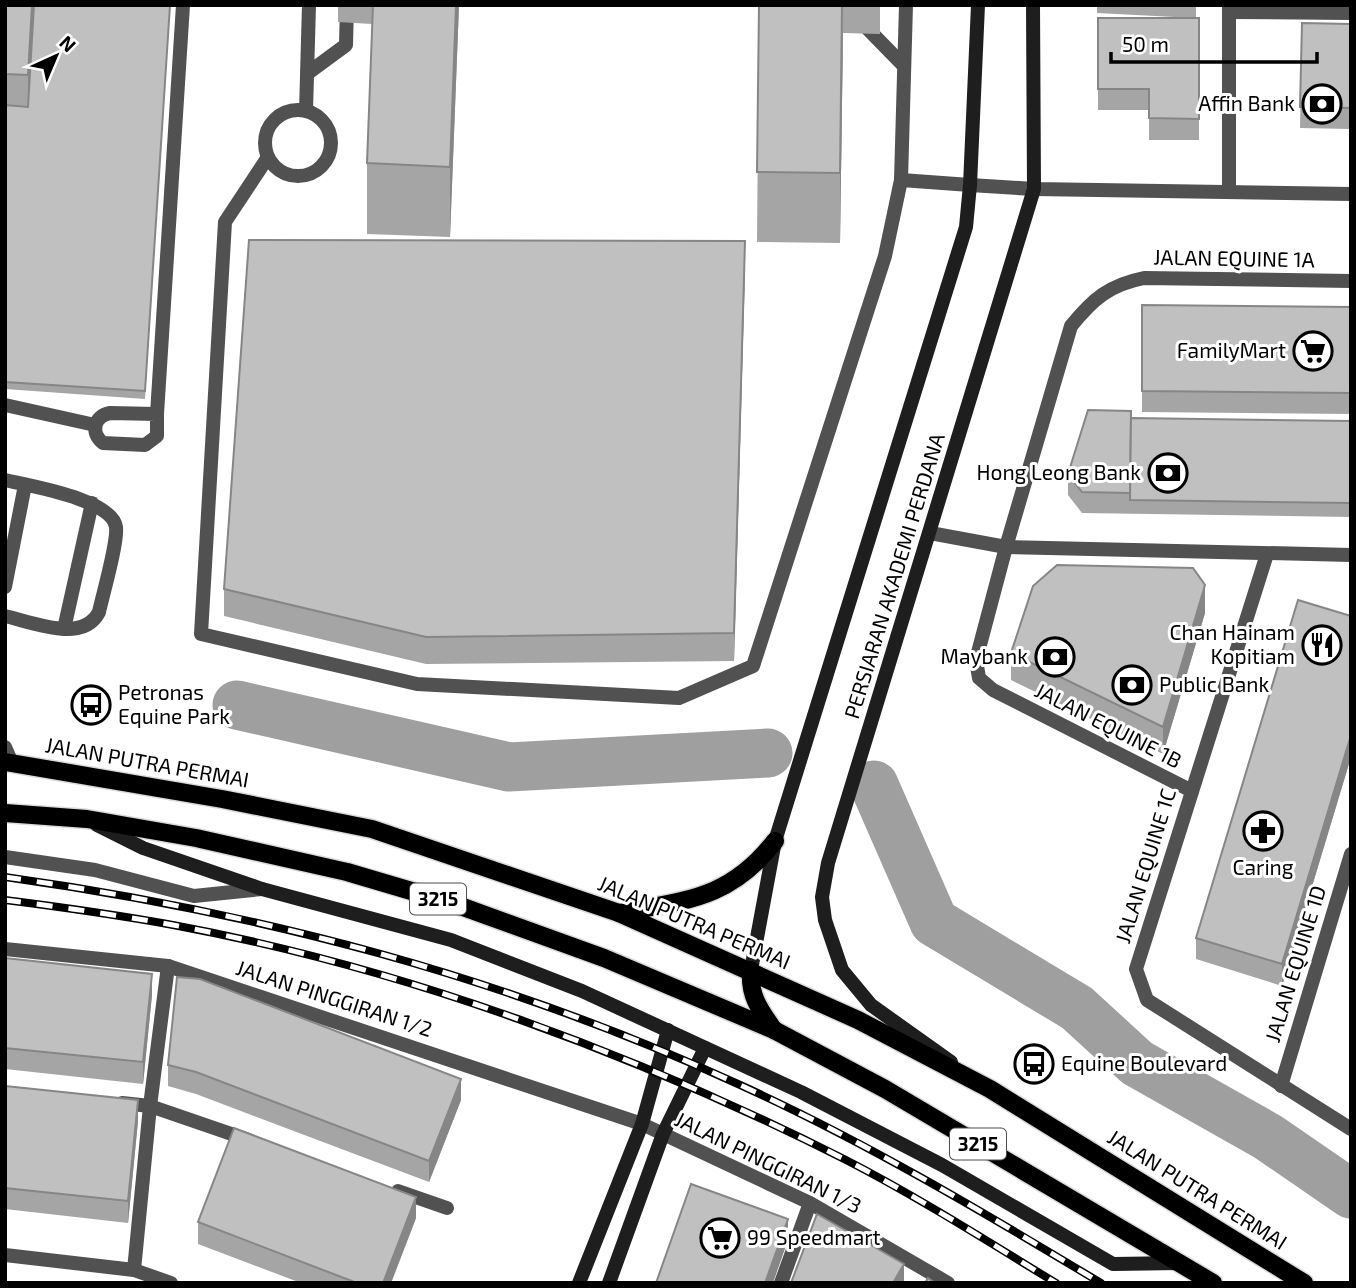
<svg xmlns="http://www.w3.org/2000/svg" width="1356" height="1288" font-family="'Exo 2',sans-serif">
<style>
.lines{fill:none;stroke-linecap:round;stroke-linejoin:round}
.river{stroke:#9f9f9f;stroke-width:49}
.primary-casing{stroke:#dbdbdb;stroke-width:21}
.lane{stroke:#515151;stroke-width:14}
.street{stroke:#515151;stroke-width:14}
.secondary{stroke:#1e1e1e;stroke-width:14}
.primary{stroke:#000;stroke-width:18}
.rail-casing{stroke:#000;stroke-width:8}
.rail{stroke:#fff;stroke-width:5;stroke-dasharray:16;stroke-linecap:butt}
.wall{fill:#a5a5a5}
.shaded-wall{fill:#868686}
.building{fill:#c0c0c0;stroke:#868686;stroke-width:2}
.labels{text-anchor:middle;stroke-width:6;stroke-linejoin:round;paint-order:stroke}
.shield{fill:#fff;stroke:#4c4c4c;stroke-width:2}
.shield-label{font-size:19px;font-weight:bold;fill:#000}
.poi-label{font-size:21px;fill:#000;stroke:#fff;text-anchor:end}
.street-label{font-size:21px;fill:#000;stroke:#fff}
</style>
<rect width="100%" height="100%" fill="#fff"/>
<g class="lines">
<g class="river">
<path d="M237,705L509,767L768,753"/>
<path d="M874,785L934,922L1077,1008L1137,1063L1268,1137L1351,1194"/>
</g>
<g class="primary-casing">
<g id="primary">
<path d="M5,762L222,799L372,829L619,913L858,1020L990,1089L1304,1283"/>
<path d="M5,813L87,819L196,838L347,872L452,903L604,958L774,1030L885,1089L1213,1283"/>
<path d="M619,913C687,900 730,899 775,841"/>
<path d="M751,970C749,996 760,1010 774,1030"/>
</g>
</g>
<g class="lane">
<path d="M865,5V26L904,66"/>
<path d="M308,73L346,45L347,5"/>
<circle cx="298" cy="143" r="33"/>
<path d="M306,111L309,5"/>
<path d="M268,157L225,222L201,634L417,684L679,698L753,666L885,256L901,180L970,185"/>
<path d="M901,180L906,5"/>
<path d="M1229,192V12"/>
<path d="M5,405L95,425"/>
<path d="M110,413L157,414V436L145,445L103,443C90,433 94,416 110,413Z"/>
<path d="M157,414L183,5"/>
<path d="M5,480C29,486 112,499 116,527C118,542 103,594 99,612C83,644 32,622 5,616"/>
<path d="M5,587L25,485"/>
<path d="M64,629L92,503"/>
<path d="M5,747L12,763"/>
<path d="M5,857L95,870L194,896L262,889"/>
<path d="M122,1103L150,1106L249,1140"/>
<path d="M398,1191L447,1208"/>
<path d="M134,1270L150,1106L168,966"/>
<path d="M781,1283L810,1203"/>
</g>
<g class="street">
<path d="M1229,5V12L1351,13"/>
<path d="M970,185L1034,189L1351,194"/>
<path d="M930,533L1006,547L1351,555"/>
<path d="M1267,554L1136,969L1147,1000L1351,1129"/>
<path d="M1192,791L993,690L979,678L976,660L1006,547L1071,326C1093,299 1109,285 1144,278L1351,281"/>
<path d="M5,949L168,966L642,1124L810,1203L948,1283"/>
<path d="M1281,1086L1351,854"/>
<path d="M5,1255L134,1270L171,1283"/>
</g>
<g class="secondary">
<path d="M97,825L143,848L262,889L451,940L582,991L801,1092L942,1165L1113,1264L1180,1263"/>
<path d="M751,970L775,841L966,227L970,185L978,5"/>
<path d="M951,1062L871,1005L842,970L825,920L822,897L828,863L1034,189L1033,5"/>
<path d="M579,1283L642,1124L668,1030"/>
<path d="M609,1283L663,1134L705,1048"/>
</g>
<use href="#primary" class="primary"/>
<g class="rail-casing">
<g id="rail">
<path d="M5,877C262,913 502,976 738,1084C864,1141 983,1212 1101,1283"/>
<path d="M5,900C61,907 118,915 173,925C405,968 636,1054 846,1160C918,1197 987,1241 1056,1283"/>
</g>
</g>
<use href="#rail" class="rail"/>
</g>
<g class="wall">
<path d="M5,5H170L145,399L5,389Z"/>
<path d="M338,5H459L450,237L367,234V163L372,24L338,22Z"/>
<path d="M759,5H880V34L843,33L840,243L757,242Z"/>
<path d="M1097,5H1196V18H1199V140H1149V110H1098V18H1194L1097,13Z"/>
<path d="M1302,23L1351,24V129L1300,128Z"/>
<path d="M745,269L734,661L426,664L224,616V589Z"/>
<path d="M1142,305L1351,307V414L1142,412Z"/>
<path d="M1131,418L1351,421V517L1082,513L1068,495V474Z"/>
<path d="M1205,613L1163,754L1011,680V653Z"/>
<path d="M1351,616V757L1282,986L1196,959V938Z"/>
<path d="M5,958L152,995L143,1084L5,1069Z"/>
<path d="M1351,1011V1047H1349V1019Z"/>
<path d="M168,1065L461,1100L429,1182L196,1094L168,1086Z"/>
<path d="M5,1086L138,1121L128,1223L5,1209Z"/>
<path d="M416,1218L391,1283H301L198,1244V1222Z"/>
</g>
<g class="shaded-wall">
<path d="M32,5H35L28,114V75Z"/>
<path d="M456,5H459L450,237V167Z"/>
<path d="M843,5V33L840,243V173Z"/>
<path d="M745,241V269L734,661V633Z"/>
<path d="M1205,585V613L1163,754V727Z"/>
<path d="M1351,735V757L1282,986V964Z"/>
<path d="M152,974V995L143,1084V1062Z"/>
<path d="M461,1079V1100L429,1182V1161Z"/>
<path d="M138,1100V1121L128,1223V1201Z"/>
<path d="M416,1197V1218L391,1283H383Z"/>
<path d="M788,1219V1240L773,1283H765Z"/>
<path d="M904,1264V1283H893Z"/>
</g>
<g class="building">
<path d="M5,5H32L28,75L5,74Z"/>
<path d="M34,5H170L145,391L5,382V105L28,107Z"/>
<path d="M373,5H456L450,167L367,163Z"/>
<path d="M759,5H842L840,173L757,172Z"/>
<path d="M1098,18H1199V119L1149,118V89H1098Z"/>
<path d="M1302,23L1351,24V108L1300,107Z"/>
<path d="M249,240L745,241L734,633L426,637L224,589Z"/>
<path d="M1142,305L1351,307V393L1142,391Z"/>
<path d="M1088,410L1131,411L1130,493L1082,492L1068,474Z"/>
<path d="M1131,418L1351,421V503L1130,500Z"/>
<path d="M1057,565L1193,568L1205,585L1163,727L1011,653L1033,586Z"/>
<path d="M1298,600L1351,616V735L1282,964L1196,938Z"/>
<path d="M5,958L152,974L143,1062L5,1048Z"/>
<path d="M177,977L200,979L461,1079L429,1161L196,1072L168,1065Z"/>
<path d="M5,1086L138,1100L128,1201L5,1188Z"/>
<path d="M234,1128L416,1197L383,1283H357L198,1222Z"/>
<path d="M691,1184L788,1219L765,1283H656Z"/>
<path d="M817,1214L904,1264L893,1283H791Z"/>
<path d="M928,1278L935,1283H925Z"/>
</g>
<defs>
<g id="bank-ring" transform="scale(2.0125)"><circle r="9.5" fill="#fff" stroke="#000" stroke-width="1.5"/><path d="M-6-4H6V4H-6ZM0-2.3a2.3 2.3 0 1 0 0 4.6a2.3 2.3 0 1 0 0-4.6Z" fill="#000"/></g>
<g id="supermarket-ring" transform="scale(2.0125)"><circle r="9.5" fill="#fff" stroke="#000" stroke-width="1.5"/><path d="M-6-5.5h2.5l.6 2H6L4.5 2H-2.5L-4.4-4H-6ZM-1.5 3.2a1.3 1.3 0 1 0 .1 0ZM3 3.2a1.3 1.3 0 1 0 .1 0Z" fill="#000"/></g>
<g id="restaurant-ring" transform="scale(2.0125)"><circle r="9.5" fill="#fff" stroke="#000" stroke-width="1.5"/><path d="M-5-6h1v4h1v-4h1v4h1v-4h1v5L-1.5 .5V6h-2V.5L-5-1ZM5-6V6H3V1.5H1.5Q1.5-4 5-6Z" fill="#000"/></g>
<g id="bus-ring" transform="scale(2.0125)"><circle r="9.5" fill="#fff" stroke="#000" stroke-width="1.5"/><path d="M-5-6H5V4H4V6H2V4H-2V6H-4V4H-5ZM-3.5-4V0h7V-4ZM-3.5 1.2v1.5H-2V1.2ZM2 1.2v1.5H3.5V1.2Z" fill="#000"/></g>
<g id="pharmacy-ring" transform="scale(2.0125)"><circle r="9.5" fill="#fff" stroke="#000" stroke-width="1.5"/><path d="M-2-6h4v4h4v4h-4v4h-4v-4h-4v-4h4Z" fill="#000"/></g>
</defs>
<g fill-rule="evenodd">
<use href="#bank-ring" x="1322" y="104"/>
<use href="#supermarket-ring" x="1313" y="351"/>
<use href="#bank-ring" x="1168" y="473"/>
<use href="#restaurant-ring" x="1322" y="645"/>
<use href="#bank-ring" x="1055" y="657"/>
<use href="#bank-ring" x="1132" y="685"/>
<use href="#bus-ring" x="91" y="705"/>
<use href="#pharmacy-ring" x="1263" y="831"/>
<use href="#bus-ring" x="1034" y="1064"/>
<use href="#supermarket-ring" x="720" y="1238"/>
</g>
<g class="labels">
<g class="shield">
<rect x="410" y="883.5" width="56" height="31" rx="5"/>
<rect x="950" y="1128.5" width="56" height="31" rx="5"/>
</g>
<g class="shield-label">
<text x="438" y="906">3215</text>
<text x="978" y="1151">3215</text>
</g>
<g class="poi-label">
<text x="1295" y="111">Affin Bank</text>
<text x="1286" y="358">FamilyMart</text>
<text x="1141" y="480">Hong Leong Bank</text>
<text x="1295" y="640">Chan Hainam<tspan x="1295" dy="24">Kopitiam</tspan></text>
<text x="1028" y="664">Maybank</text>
<text x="1159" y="692" text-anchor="start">Public Bank</text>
<text x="118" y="700" text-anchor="start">Petronas<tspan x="118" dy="24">Equine Park</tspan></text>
<text x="1263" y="875" text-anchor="middle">Caring</text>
<text x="1061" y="1071" text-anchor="start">Equine Boulevard</text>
<text x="747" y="1245" text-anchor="start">99 Speedmart</text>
</g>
<g class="street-label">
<text transform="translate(1234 259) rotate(1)" y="7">JALAN EQUINE 1A</text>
<text transform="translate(895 576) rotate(-73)" y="7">PERSIARAN AKADEMI PERDANA</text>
<text transform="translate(1108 726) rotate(27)" y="7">JALAN EQUINE 1B</text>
<text transform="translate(147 763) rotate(10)" y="7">JALAN PUTRA PERMAI</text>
<text transform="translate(1146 866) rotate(-73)" y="7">JALAN EQUINE 1C</text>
<text transform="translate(694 923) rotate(23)" y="7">JALAN PUTRA PERMAI</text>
<text transform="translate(1296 964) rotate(-73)" y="7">JALAN EQUINE 1D</text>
<text transform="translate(334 999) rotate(18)" y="7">JALAN PINGGIRAN 1/2</text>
<text transform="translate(768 1163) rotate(26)" y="7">JALAN PINGGIRAN 1/3</text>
<text transform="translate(1197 1190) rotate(32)" y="7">JALAN PUTRA PERMAI</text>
</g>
</g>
<rect width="1356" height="1288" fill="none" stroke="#000000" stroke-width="14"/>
<g transform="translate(56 56) rotate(44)" stroke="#ffffff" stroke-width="5" paint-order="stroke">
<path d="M0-5L12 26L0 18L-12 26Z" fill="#000000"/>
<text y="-10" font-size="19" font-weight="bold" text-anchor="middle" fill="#000000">N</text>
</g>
<path d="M1111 52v10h206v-10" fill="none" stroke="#000000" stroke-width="3.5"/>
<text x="1122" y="52" font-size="21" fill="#000000" stroke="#ffffff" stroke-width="5" paint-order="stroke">50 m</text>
</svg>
